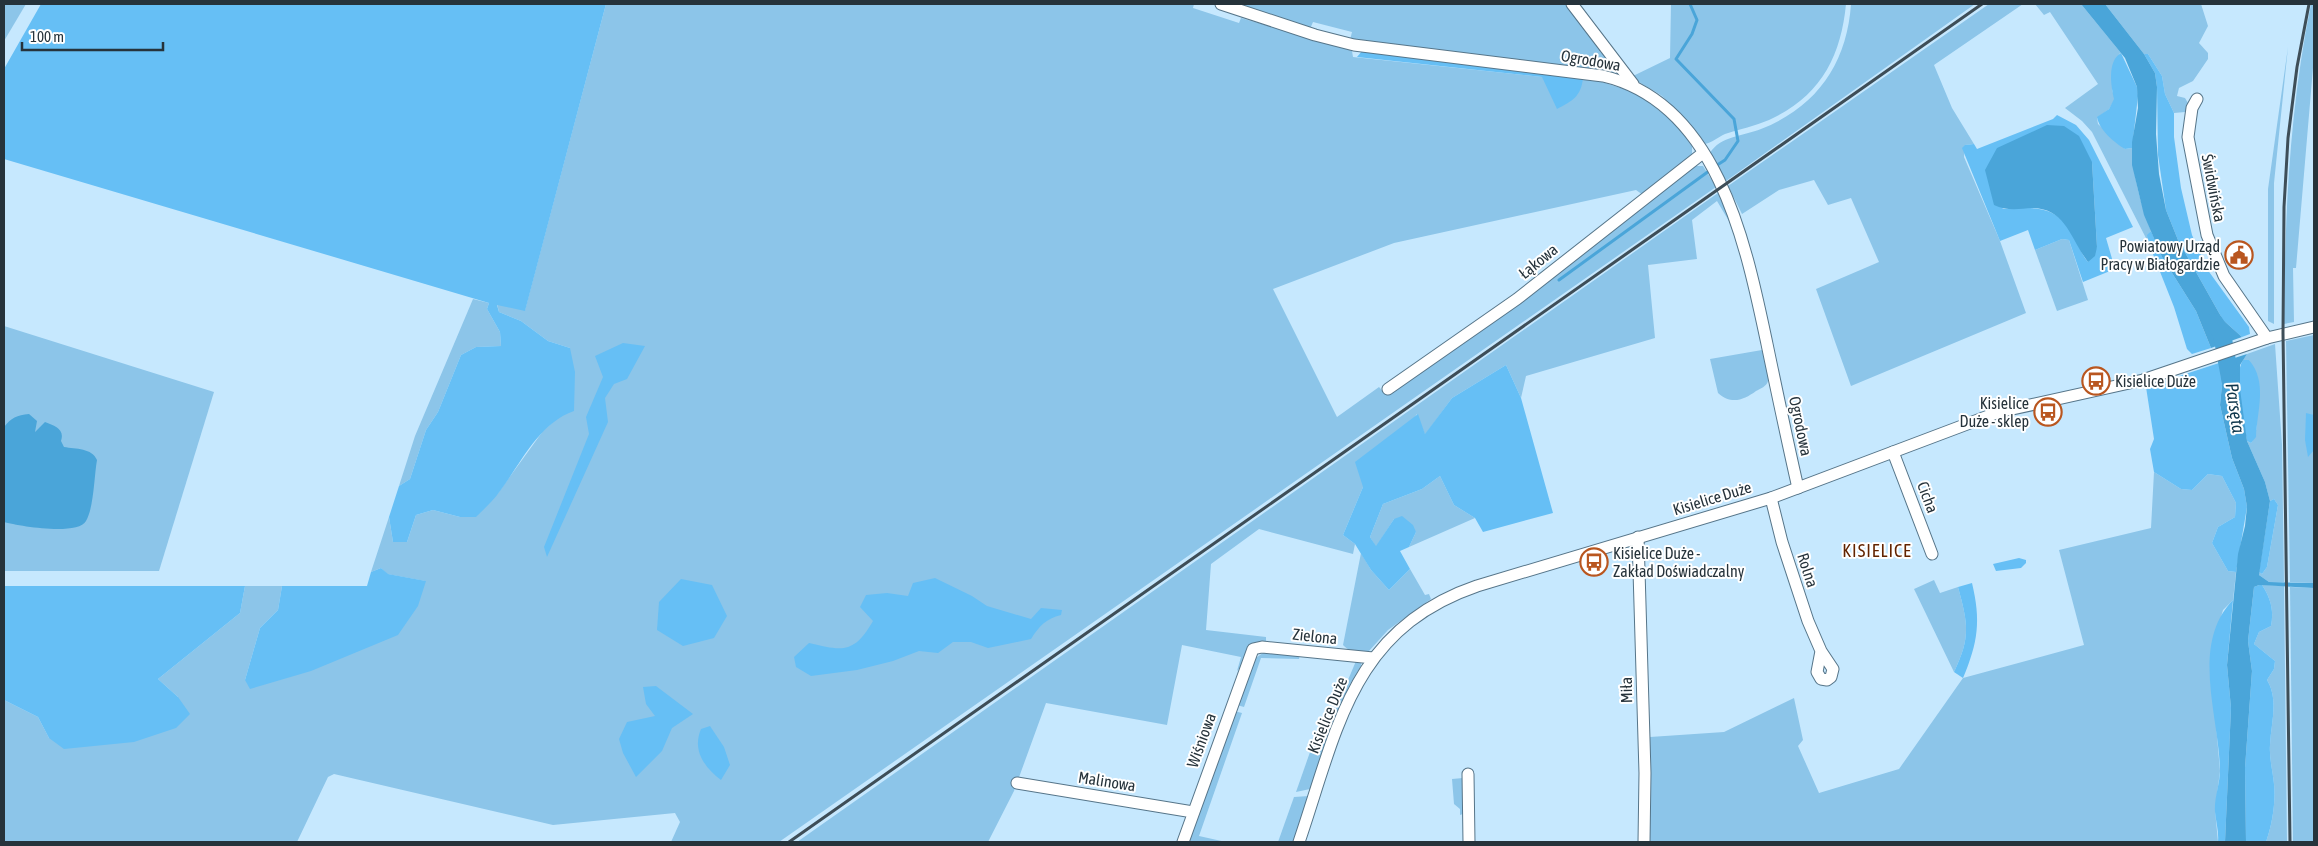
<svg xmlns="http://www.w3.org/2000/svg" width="2318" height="846" font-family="'Asap Condensed',sans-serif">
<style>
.green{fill:#8cc5e9}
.forest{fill:#66bff5;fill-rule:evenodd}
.water{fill:#4aa5d9}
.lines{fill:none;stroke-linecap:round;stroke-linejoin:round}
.stream{stroke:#4aa5d9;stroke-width:3}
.river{stroke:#4aa5d9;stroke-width:18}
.minor-casing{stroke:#567589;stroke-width:13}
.minor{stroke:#fff;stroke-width:11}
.rail{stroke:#3e4e58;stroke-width:3}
.labels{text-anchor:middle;stroke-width:4;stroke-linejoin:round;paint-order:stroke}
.street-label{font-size:16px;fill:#26333b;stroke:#fff}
.poi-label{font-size:16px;fill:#26333b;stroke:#fff;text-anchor:end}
.water-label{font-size:18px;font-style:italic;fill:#0e364b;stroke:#fff}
.neighbourhood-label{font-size:18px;letter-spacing:1px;fill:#622400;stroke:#fff}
</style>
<rect width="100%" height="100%" fill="#c6e8fe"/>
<g class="green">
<path d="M4,4H26L4,41Z"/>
<path d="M606,4H1194L1193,8L1239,23L1241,18L1350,50L1352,51L1353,57L1542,77L1596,80L1636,93L1677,124L1692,146V157L1643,195L1636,190L1394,243L1273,289L1337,417L1379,387L1386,395L1522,301L1692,166H1703L1716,187L779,842H671L680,822L675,813L553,825L334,774L328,777L297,842H4V700L38,717L49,738L178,697L158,679L240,613L245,586H282L278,610L260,628L245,680L425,581L387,574L381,568L371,572L389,517L393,542H407L416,515L433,510L460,517L498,493L543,431L561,415L570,348L548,341L521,321L499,312L497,304L525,310Z"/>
<path d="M1236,4H1566L1608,61L1610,68L1603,71L1350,40L1352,32L1313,22L1310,29Z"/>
<path d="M1671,4H1846C1841,57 1820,97 1769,120C1755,126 1740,129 1725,134C1718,137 1712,143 1704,144C1691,127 1678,111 1662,96C1653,89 1640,85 1633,76L1670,58Z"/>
<path d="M1851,4H1975L1726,181L1710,153C1720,136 1744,136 1761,129C1817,107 1847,63 1851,4Z"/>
<path d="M1989,4H2023L1934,65L1952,108L1974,144L1965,145L1964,157L2000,241L2026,313L1851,386L1816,289L1879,262L1851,198L1828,205L1814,180L1779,190L1742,214L1728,186Z"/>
<path d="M2035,4H2081L2121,53L2119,54L2112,90L2115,99L2109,109L2097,118L2098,124L2125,149L2132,148C2133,176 2141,205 2151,231L2148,235L2149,244L2092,132L2082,121L2065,108L2098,84L2050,12L2044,15Z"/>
<path d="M2105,4H2201L2208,26L2199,43L2208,53V59L2193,81L2179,88L2177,96L2185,98L2188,103V109L2185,112L2174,113L2165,94L2162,76L2148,54H2144Z"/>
<path d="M2311,4H2314V56L2296,268H2293L2294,322L2284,324C2285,214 2289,113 2311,4Z"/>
<path d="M2288,47L2274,183V324L2268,321V189Z"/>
<path d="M1718,193L1733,228L1717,201L1692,220L1697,259L1648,265L1655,338L1526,376L1521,398L1506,365L1452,398L1425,435L1417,414L1363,487L1343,535L1355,544L1353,554L1259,529L1211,564L1206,630L1266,637V643C1236,646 1253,656 1237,671L1241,657L1182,645L1167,725L1046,703L1014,791L988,842H797Z"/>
<path d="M2062,239L2069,240L2088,300L2057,311L2035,250Z"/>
<path d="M473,299L489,303L487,309L500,332L501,346L476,347L461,355L438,412L426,430L410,479L399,486L415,436Z"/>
<path d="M4,326L214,392L159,571H4Z"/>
<path d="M2314,335V583L2290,582L2286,341Z"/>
<path d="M2275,344L2282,445L2284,582H2269L2259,575V572L2262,574L2267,567L2278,505L2274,499L2270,501L2265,482L2247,441L2251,443C2264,428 2252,379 2249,360H2243L2247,354Z"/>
<path d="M1762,350C1764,358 1771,373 1768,381C1767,386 1760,389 1756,391C1744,400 1731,405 1718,393L1710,359Z"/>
<path d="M2154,472L2181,489L2192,490L2208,474L2222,476L2236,503L2235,517L2218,527L2212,543L2228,571L2236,572L2233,600L2223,610L2210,656L2220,771L2215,810L2218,842H1648L1650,737L1724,732L1794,698L1803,740L1798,746L1819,793L1899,769L1963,678L2084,645L2059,550L2151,528Z"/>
<path d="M1440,476L1454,505L1475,518L1409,547L1416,532L1394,519L1376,547L1370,537L1383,504L1422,489Z"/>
<path d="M1361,553L1371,570L1389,590L1410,569L1425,595L1429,594L1431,599L1388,630L1369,651C1360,653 1350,653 1343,645Z"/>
<path d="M1934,580L1940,593L1958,587C1968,624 1971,637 1954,672L1914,589Z"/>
<path d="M2262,585L2284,586L2287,842H2266C2272,825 2276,802 2274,784C2273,772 2269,758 2270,745C2271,723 2279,700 2267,680L2274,669L2275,661L2254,644L2259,632L2271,626C2274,610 2271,599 2262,585Z"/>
<path d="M2290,587L2314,588V842H2293Z"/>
<path d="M1267,652L1300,654L1299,659L1261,658L1244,707L1237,705C1243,688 1247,656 1267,652Z"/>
<path d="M1356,661L1361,663V666L1350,684L1335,719L1332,718Z"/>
<path d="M1234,711L1242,713L1199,836L1226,842H1186Z"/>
<path d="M1316,735L1328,741L1310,789L1296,792Z"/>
<path d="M1463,778L1466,813L1460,815V809L1454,804L1452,779Z"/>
<path d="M1309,796L1295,842H1278L1294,797Z"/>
</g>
<g class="forest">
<path d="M41,4H606L525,311L497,305L499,312L521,321L548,341L570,348L575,372L574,411C539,423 521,463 500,491C493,501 484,509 476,517H460L433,510L416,515L407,542H393L389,517L399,486L410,479L426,430L438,412L461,355L476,347L501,346L500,332L487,309L489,303L4,159V69Z"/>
<path d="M1362,51L1583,78C1581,97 1572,101 1557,109L1542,77L1357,57Z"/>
<path d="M2121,53L2137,87L2138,96L2132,148L2125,149C2115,143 2099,130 2097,117L2109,109L2114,99C2111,86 2107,61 2121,53Z"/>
<path d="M2144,54H2148L2162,76L2165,94L2174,113V137L2181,188L2192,235L2207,269L2249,327L2250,334L2242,337L2223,320L2178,240L2166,210L2158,155L2157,87L2155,73Z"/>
<path d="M2057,115L2076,125L2089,140L2133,227L2106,238L2115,269L2083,282L2069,240L2062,239L2035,250L2028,230L2000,241L1962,148L1965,145L1974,144L1977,149L2053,119ZM2092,162L2097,247L2088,262C2080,253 2078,241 2071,231C2053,203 2031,208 2002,209Z"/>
<path d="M2151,231L2162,257L2196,311L2211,348L2192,354L2187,349L2174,307L2149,244L2147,235Z"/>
<path d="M623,343L645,346L627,379L614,384L605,398L608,422L547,557L544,547L589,434L586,417L603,377L595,356Z"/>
<path d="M2243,360H2249C2268,382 2257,411 2256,437L2251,443L2247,441C2244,422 2233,375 2243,360Z"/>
<path d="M2219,363L2222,385L2220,405L2232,458L2244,489L2247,507L2236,572L2228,571L2212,543L2218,527L2235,517L2236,503L2222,476L2208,474L2192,490L2181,489L2154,472L2150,449L2154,439L2146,387Z"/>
<path d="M1506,365L1521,398L1553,513L1483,532L1475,518L1454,505L1440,476L1422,489L1383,504L1370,537L1376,546L1394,519L1402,516L1413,525L1416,532L1409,547L1400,551L1410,569L1389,590L1371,570L1355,544L1343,535L1363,487L1355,462L1418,414L1425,434L1452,398Z"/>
<path d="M2306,413L2314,415V450L2308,457L2305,440Z"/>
<path d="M2274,499L2278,505L2267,567L2262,574L2259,572L2270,501Z"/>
<path d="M2019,558L2026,560V563L2021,568L1996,571L1993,564Z"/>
<path d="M381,568L388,574L426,581L418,606L398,635L311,671L250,689L245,680L260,628L278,610L282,586H367L371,572Z"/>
<path d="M935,578L972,596L987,606L1031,619L1041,608L1062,610L1061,615C1046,619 1040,625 1031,639L988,648L971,642H953L938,653L919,651L893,661L857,670L811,676L796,667L794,657L809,643C843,651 854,654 873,621L860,607L866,595L887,593L908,596L913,583Z"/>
<path d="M681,579L712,585L727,616L714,638L683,646L657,630L659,602Z"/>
<path d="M1972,583C1981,621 1978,642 1963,678L1954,672C1971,637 1968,624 1958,587Z"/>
<path d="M2259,585H2262C2271,599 2274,610 2271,626L2259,632L2254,644L2275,661L2274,669L2267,680C2279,700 2271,723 2270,745C2269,758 2273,772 2274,784C2276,802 2272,825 2266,842H2246L2245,768L2252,671L2248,641L2254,587Z"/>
<path d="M4,586H245L240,613L158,679L178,697L190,714L176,728L134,742L64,749L49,738L38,717L4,700Z"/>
<path d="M2233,600L2227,665L2231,708L2225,842H2218C2219,832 2216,822 2215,812C2214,798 2220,784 2220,770C2219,716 2190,644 2233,600Z"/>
<path d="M656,686L693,714L672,728L662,751L636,777L623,753L619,739L627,722L655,716L646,704L643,687Z"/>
<path d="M710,726L724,747L730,765L721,780C704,767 692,750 701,729Z"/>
</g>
<g class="water">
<path d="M2081,4H2105L2144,54L2155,73L2157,87L2156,134L2159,174L2166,210L2178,240L2223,320L2242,337L2211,348L2196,311L2162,257L2144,215L2132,165V142L2138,108L2137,87L2125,58Z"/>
<path d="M2047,125L2064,126L2079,136L2092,162L2097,247L2095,256L2088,262C2071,240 2066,208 2032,208C2019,209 2006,211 1994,205L1985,170L1997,148Z"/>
<path d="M2247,354L2240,365V389L2247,441L2265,482L2270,501L2259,575L2269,582L2314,583V588L2259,585L2254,587L2248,641L2252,671L2245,768L2246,842H2225L2231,708L2227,665L2238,554L2245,526L2247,507L2244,489L2232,458L2220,405L2222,385L2219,363Z"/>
<path d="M29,414L37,421L35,432L45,422C55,426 65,429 61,441L64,447C76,449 92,448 97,460C94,477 94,507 86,521C78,536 18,526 4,522V427C11,418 17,415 29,414Z"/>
</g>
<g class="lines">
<g class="stream">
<path d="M1690,4L1697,20L1692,34L1676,59L1734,119L1738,141L1725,160L1714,167"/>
<path d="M1559,280L1709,171"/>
</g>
<path class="river" d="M2214,322L2222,334L2231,383"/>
<g class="minor-casing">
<g id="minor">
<path d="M1221,4L1315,35L1354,45L1603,76C1718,103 1746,245 1767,344C1777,392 1787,440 1798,488"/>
<path d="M1572,4L1633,84"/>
<path d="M2197,99L2192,108L2188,137L2207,235L2224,276L2267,338"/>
<path d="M1388,389L1517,299L1703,153"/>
<path d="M1893,452L1932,554"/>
<path d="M1771,498L1782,542L1808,621L1821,651L1833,669L1831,677L1827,680L1821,679L1817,672L1821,651"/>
<path d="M1638,537L1645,773L1644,842"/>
<path d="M1468,774L1469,842"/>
<path d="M1017,783L1193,812"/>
<path d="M1183,842L1253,649L1262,647L1373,658"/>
<path d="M1299,842C1337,731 1351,629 1477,586L1771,498L1999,412L2143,380L2267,338L2314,327"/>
</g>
</g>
<use href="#minor" class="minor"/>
<g class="rail">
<path d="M789,842L1982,4"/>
<path d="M2290,842L2283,333L2284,207L2288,138L2297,67L2309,4"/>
</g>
</g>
<defs>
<g id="civic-ring" transform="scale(1.4375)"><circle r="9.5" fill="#fff" stroke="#b9561f" stroke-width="1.5"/><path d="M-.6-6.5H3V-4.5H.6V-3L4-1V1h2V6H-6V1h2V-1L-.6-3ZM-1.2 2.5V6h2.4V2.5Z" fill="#b9561f"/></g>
<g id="bus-ring" transform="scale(1.4375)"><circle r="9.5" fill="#fff" stroke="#b9561f" stroke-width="1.5"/><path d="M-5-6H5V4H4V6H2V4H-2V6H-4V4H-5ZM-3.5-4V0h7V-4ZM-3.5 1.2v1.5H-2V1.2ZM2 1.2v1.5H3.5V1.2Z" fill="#b9561f"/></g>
</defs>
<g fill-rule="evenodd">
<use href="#civic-ring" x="2239" y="255"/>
<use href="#bus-ring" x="2096" y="381"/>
<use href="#bus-ring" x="2048" y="412"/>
<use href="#bus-ring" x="1594" y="562"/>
</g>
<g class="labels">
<g class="street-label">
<text transform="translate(1591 60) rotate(10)" y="6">Ogrodowa</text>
<text transform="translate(2214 188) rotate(79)" y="6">Świdwińska</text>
<text transform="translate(1538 261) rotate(-39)" y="6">Łąkowa</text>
<text transform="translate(1801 426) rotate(78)" y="6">Ogrodowa</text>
<text transform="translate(1928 497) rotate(69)" y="6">Cicha</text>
<text transform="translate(1712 498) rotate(-17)" y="6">Kisielice Duże</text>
<text transform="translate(1808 570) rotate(72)" y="6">Rolna</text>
<text transform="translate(1315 636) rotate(6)" y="6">Zielona</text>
<text transform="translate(1626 690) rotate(-91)" y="6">Miła</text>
<text transform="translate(1327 715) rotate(-68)" y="6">Kisielice Duże</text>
<text transform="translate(1201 740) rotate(-70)" y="6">Wiśniowa</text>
<text transform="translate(1107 781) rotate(9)" y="6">Malinowa</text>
</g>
<g class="poi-label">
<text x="2220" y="252">Powiatowy Urząd<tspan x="2220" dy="18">Pracy w Białogardzie</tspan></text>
<text x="2115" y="387" text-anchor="start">Kisielice Duże</text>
<text x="2029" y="409">Kisielice<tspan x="2029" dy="18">Duże - sklep</tspan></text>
<text x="1613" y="559" text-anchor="start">Kisielice Duże -<tspan x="1613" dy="18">Zakład Doświadczalny</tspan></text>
</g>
<g class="water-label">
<text transform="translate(2235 408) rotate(82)" y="6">Parsęta</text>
</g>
<g class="neighbourhood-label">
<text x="1877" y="557">KISIELICE</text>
</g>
</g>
<rect width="2318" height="846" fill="none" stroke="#26333b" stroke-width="10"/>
<path d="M22 42v8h141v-8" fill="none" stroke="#26333b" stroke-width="2.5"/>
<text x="30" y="42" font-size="15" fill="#26333b" stroke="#ffffff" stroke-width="4" paint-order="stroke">100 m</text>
</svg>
